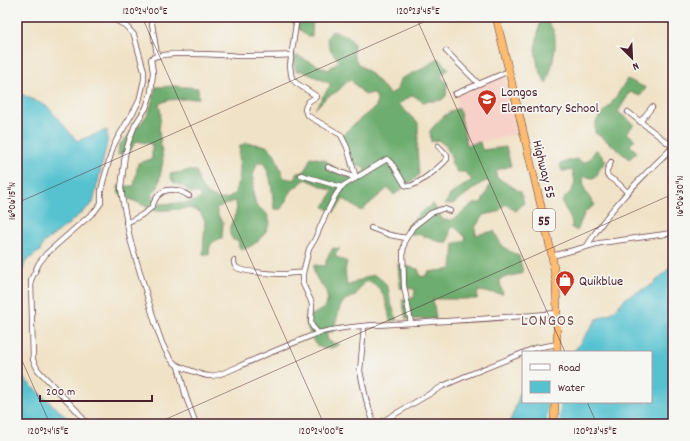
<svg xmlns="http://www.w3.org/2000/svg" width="690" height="441" font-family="Dekko,sans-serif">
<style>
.built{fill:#f7d1c7}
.forest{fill:#6ead6f;stroke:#5c664d}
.water{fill:#56c2d0;stroke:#50707e}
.pier{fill:#f0e2c6}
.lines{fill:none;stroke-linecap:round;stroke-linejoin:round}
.minor-casing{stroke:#633c42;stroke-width:6}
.highway-casing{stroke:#633c42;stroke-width:8}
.minor{stroke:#fff;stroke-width:4.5}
.highway{stroke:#fdbc6f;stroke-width:7}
.ticks{fill:none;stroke:#4a1f2b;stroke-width:1;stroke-opacity:0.45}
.labels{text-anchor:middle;stroke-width:3.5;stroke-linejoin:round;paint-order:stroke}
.shield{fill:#f6f6f2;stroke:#7e6067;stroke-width:1}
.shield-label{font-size:13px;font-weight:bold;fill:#4a1f2b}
.poi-label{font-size:14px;fill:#4a1f2b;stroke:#f6f6f2;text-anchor:start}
.street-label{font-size:14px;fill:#4a1f2b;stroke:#f6f6f2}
.quarter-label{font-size:16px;letter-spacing:1px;fill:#794b48;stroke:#f6f6f2}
.neatline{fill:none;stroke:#4a1f2b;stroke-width:1.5}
.ticks-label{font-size:10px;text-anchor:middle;fill:#4a1f2b}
</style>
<rect width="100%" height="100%" fill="#f6f6f2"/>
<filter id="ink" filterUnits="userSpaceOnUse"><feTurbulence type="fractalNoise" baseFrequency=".025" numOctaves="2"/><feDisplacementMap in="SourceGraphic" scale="8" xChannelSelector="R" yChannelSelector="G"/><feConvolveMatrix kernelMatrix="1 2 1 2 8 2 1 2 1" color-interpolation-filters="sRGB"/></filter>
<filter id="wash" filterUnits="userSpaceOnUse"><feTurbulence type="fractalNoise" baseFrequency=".012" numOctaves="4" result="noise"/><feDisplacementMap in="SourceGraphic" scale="16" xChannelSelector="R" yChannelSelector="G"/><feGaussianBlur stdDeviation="0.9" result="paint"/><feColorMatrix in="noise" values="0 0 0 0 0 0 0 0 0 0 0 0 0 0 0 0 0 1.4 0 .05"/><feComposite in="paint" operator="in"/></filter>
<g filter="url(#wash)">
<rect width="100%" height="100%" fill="#f0e2c6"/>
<path class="built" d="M504,75L517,134L467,145L456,95Z"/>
<g class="forest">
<path d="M284,17H313L312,36H307L288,19Z"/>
<path d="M541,17H550L548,22C549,25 552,27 553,30C559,42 551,72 546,84L538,67L535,49Z"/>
<path d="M332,31L348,36L354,44L353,54L358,64L368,71L390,94L397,90L400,79L424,68L438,58L449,69L441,76L447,83L446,96L442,100L423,102L413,95L398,104L418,123V138L417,148L419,175L412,181L394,195L388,188L361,211L344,199L334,212L324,207L333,191L306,179L292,190L281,209H274C272,192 272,174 262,161L257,163L253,175V193L256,205L267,214L270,223C264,237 256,245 242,250L239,247L238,240H233C232,238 230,236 230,233C228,222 241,213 235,201L216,208L219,217L223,223L222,238C211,242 209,244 209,255L203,254L205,221L200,212L190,208L156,211L119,194L118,186H134L138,163L152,159V144L136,141L130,151L118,155L119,145L139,126L149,112L156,87L174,86L198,88L199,98L168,100L159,104L161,114L159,130L163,161L158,187L152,195L157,204L187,203L200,199L201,193H191L184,187L173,182L170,174L187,171H196C199,177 198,183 202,188C205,193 214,198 220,199C237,202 240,180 240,167C240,163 239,159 239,155C239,152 240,149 240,146L246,143L263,145L268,147L274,153L284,178L295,180L296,173L304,172L311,157L325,160L333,166L343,176H357L365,171L364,166L349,167L345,146L340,138C350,127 363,116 376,107L377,98L373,93L365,95L350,79L338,91L327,97L315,109L331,84L302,71H296L293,61L295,55L328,70L339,61L330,49L327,38Z"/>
<path d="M627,79L646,88L640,96L630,92L618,112L634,124L627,133L635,140L630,145L637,152L629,159L603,138L595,133C593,116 605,114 613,101C618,94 622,87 627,79Z"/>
<path d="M459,108L467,145L480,142L482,150L506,147L511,166L497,170L496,177L521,192L524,203L516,211L505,204L498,212L483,215L475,228L476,235L494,231C502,247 503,248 519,256L523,273L499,279L503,294L478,291L477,299H433L436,319H406L402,299L414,298L415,289L400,288L398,264L418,269L421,277L428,275V272L452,269L454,243L462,242L466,238C461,233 457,227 451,226L448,242H440L419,234L414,235L406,230C414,217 421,212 433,204L443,220C454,223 463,211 472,205C475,203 479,203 482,202L490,185L489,182L486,181L480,184L453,204H445L450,195L472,180L465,172H457L451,163L452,159L446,146L438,140L431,142L430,131C438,121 446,112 459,108Z"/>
<path d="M596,149L606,161L599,170L597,176L592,178L584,176C581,187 588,196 595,205L585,212L577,231L572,228C573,218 565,211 562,201C573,189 578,186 572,170L562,171L560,164L568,161L576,159L584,163L590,159Z"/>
<path d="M333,248L340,249L336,253L335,256L347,262L345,270L347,286C356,283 364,277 374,275L381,279L385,283L389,291L390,300L397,320L390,321C387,305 385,287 368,281L363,283L355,296L345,300L340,307L333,332H326L328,340L332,343L340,344C337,346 333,348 330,348C312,352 310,332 305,319L324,308L328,300L326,291L317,279L314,272V265L326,266V260Z"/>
</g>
<g class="water">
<path d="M17,92L48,107L77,141L107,130V143L93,203L66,226L43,243L40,251L26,261L17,284V209L23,203L25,192L17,182Z"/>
<path d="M673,267V424H509L517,403L523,381V402H651V352H571L575,350L597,319L613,312L627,297L652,285L667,270Z"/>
<path d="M17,367L24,379L74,424H17Z"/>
</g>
<path class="pier" d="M548,402H560L559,424H547Z"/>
</g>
<g filter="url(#ink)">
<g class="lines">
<g class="minor-casing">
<g id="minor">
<path d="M151,17L157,55"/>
<path d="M297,17L290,65L291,74L292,78L296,83L316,96V97L308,102L306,106L305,109L306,113L310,117L341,135L347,147L356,178"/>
<path d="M446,51L479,84"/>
<path d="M292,55C274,56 257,56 239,56C224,55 160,50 151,59L153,72L151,93L146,108L135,125L129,141L125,155L121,188L123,202L130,239L156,326L162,343C172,365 174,365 195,372C200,374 205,376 210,376C220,376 235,368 244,364C269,353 294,343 318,333C349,325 381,325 412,323C461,320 509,318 557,313"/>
<path d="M455,94L509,71"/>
<path d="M640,122L652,107"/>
<path d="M611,162L607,170V175L610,178L618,183L627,192"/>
<path d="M328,167L356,178"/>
<path d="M301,175L341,187"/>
<path d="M126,223C135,219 144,215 151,208C154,204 154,200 157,197C165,186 179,189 189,196"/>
<path d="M371,228L390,235L406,238"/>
<path d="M587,246C609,208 641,178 673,147L628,112"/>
<path d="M552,256L600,243L673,233"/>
<path d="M234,261C234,264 234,265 236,267C240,272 276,274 284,274C290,274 295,272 303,273"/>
<path d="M411,323L404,286L403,252L405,240L413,227L431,213L442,209H445L450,211"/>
<path d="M364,327L360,371L366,399L374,424"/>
<path d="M318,333L312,326L311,323L312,305L311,301L303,284V273L309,249L315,239L325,216L335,196L341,187L387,159L393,165L405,185C406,185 407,186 408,186C416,187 441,166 447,159V155L438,146"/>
<path d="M525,352L535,348L558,344"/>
<path d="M178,366L186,397L196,424"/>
<path d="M87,424L78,412L38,370L33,360L31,280L39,263L46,254L95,211L101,203V191L103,182L113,147L117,139L135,109L139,101L144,80V71L134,35L126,26L110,17"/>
<path d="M378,424L443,386L466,376L523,353"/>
</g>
</g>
<g class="highway-casing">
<g id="highway">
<path d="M496,17L540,202L552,256L556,283L557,313V352"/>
<path d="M554,424L555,402"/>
</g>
</g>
<use href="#minor" class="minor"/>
<use href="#highway" class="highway"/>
</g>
</g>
<path class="ticks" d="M142,17L324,424M416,17L565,352M17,203L435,17M17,349L50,424M587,402L597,424M155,424L673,194"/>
<defs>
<g id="school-pin" transform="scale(1)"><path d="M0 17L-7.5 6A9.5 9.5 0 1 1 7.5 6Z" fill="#c8321e" stroke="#f6f6f2"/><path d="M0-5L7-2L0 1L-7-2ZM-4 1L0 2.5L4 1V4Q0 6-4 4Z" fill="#fff"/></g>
<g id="shop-pin" transform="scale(1)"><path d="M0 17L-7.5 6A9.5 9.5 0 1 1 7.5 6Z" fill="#c8321e" stroke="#f6f6f2"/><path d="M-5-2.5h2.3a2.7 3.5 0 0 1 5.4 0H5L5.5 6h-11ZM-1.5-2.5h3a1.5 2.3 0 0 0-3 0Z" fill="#fff"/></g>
</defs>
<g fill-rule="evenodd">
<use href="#school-pin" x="487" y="99"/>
<use href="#shop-pin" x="565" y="280"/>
</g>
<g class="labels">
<rect class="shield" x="533" y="209" width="22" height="22" rx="3"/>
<g class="shield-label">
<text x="544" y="225">55</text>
</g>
<g class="poi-label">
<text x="501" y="96">Longos<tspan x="501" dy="16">Elementary School</tspan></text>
<text x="579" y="285">Quikblue</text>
</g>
<g class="street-label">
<text transform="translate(545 169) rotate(76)" y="5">Highway 55</text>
</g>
<g class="quarter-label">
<text x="548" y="325">LONGOS</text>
</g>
</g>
<rect width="690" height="441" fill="none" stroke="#f6f6f2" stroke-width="44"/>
<rect x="522" y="351" width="130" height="52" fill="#f6f6f2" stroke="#b1a0a2"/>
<rect x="530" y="364" width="20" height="6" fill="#ffffff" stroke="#b1a0a2"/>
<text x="558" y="371" font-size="12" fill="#4a1f2b">Road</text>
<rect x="530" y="381" width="20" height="12" fill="#56c2d0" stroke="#b1a0a2"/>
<text x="558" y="391" font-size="12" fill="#4a1f2b">Water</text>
<g transform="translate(632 58) rotate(156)" stroke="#f6f6f2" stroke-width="3" paint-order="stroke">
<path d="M0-3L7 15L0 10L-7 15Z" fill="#4a1f2b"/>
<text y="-6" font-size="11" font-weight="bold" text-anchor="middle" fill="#4a1f2b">N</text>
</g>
<path d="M40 395v6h112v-6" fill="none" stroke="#4a1f2b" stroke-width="2"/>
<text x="46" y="395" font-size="12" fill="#4a1f2b" stroke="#f6f6f2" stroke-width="3" paint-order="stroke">200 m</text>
<rect x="22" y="22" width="646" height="397" class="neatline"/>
<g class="ticks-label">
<text x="145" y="14">120°24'00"E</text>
<text x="418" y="14">120°23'45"E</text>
<text transform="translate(679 196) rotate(-90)" y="4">16°06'30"N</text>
<text transform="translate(11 201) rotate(-90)" y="4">16°06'15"N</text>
<text x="48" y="434">120°24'15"E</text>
<text x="321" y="434">120°24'00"E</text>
<text x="595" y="434">120°23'45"E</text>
</g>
</svg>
